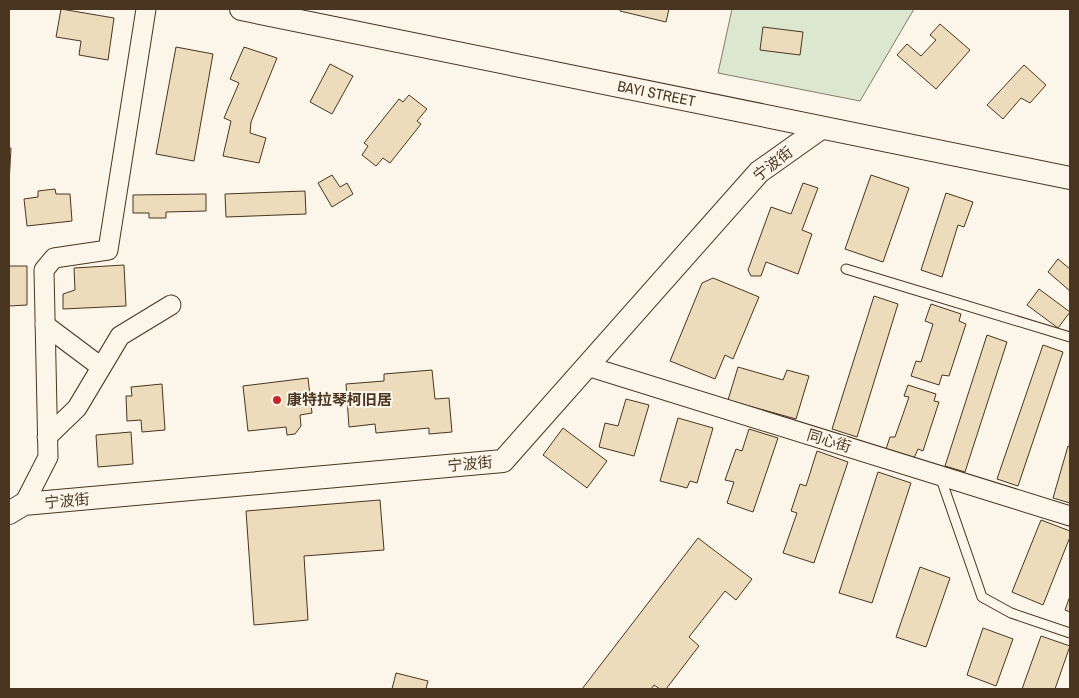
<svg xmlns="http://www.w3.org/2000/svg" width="1079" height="698" font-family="'Archivo Narrow','Noto Sans SC',sans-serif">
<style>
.green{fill:#dce7d0;stroke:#887966}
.building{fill:#ecdcbc;stroke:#4a3520}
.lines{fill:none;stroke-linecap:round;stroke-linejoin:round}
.service-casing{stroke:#4a3520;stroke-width:11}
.minor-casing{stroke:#4a3520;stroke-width:21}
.tertiary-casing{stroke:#4a3520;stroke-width:24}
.service{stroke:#fbf6e9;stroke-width:9}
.minor{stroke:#fbf6e9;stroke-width:19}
.tertiary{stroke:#fbf6e9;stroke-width:22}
.poi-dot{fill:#c62828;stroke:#fbf6e9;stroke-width:2}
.labels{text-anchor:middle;stroke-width:4;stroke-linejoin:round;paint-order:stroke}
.street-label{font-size:15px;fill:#4a3520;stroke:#fbf6e9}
.poi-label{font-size:15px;font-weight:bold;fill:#4a3520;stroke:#fbf6e9;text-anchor:start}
</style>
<rect width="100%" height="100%" fill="#fbf6e9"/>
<path class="green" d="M732,9H914L860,101L718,73Z"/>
<g class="building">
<path d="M61,9L114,18L108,60L79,55L81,41L56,37Z"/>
<path d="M620,9H669L666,22L620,11Z"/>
<path d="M940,24L970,50L936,89L897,55L907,44L921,56L936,40L930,35Z"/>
<path d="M763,27L803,32L800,55L760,50Z"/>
<path d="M176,47L213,54L194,161L156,154Z"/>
<path d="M244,47L277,58L251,122L250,133L266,138L259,163L223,156L231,121L224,118L239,83L230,79Z"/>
<path d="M330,64L353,76L332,114L310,102Z"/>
<path d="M1024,65L1046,85L1030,103L1021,98L1003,119L987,105Z"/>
<path d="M409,95L427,109L417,121L421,124L390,163L383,158L376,166L362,155L368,146L364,143L399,99L403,102Z"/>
<path d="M9,148H11L9,184Z"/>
<path d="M332,175L340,187L347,183L353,194L332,207L318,183Z"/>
<path d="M871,175L909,188L883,262L845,249Z"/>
<path d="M803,183L818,188L802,230L812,234L798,274L766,262L761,276H751L748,270L771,207L791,214Z"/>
<path d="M55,189L56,194H70L72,221L27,226L24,199L38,197V191Z"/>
<path d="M305,191L306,214L226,217L225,194Z"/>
<path d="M946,193L973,202L964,227L958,225L942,277L921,270Z"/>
<path d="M206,194V211L166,212V218H149V213H133V195Z"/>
<path d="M1058,259L1070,269V291L1048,272Z"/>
<path d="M124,265L126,306L63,309V294L75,290L74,268Z"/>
<path d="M9,266H27V305L9,306Z"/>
<path d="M713,278L759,297L733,359L725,355L715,379L670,361L702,283Z"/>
<path d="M1039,289L1070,312L1058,328L1027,305Z"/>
<path d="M874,296L898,304L857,437L832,429Z"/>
<path d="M931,304L961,314L959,321L966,324L949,376L942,375L939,385L911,376L916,361L921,362L933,324L925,321Z"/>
<path d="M987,335L1007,342L965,472L945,466Z"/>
<path d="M1043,345L1063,352L1018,486L997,479Z"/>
<path d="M738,367L783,380L787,370L809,376L796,419L728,400Z"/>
<path d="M432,370L435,399L449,398L452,432L429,434V428L376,433L375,424L349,427L346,384L384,381V374Z"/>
<path d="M308,378L312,413L300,415L301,426L295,434L287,435L286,427L248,431L243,386Z"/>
<path d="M162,384L165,430L142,432L141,420L127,421L126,396H132L131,387Z"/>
<path d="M908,385L936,394L934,401L939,402L923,451L918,449L914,458L886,449L890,437H895L909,397L904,396Z"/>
<path d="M626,399L649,405L634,456L599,447L605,423L618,426Z"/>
<path d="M678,418L713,428L697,483L690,481L687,488L660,481Z"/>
<path d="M563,428L607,461L587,488L543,455Z"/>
<path d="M749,429L778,438L753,512L727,503L734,482L725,480L736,449L742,451Z"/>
<path d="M131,432L133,464L98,467L96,435Z"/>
<path d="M1068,446L1070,447V503L1053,498Z"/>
<path d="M817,451L848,462L814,563L783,553L797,513L791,511L800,484L806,486Z"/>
<path d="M878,472L911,483L872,603L839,593Z"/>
<path d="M380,500L384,550L304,556L308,620L254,625L246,511Z"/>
<path d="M1041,520L1070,531V537L1043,605L1012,592Z"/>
<path d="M698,538L752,579L736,600L725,591L689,637L699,646L666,689H660L654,685L651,689H582Z"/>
<path d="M920,567L950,578L926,647L896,637Z"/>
<path d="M1070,596V612L1065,610Z"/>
<path d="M983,628L1013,639L996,686L967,675Z"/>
<path d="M1041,636L1070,646L1055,689H1022Z"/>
<path d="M396,673L428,681L426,689H392Z"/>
</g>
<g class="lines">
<g class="service-casing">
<g id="service">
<path d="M846,269L1070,337"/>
<path d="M940,476L982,597L1011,613L1070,633"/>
</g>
</g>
<g class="minor-casing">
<g id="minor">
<path d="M45,325L101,367"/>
<path d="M587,366L1070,516"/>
<path d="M47,437L77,408L120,336L171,305"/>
<path d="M24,504L48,457L44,270L54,258L108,250L146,9"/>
</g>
</g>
<g class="tertiary-casing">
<g id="tertiary">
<path id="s1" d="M241,9L1070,178"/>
<path d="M9,513L24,504L503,461L759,172L821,128"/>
</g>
</g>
<use href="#service" class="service"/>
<use href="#minor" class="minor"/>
<use href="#tertiary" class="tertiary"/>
</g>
<circle class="poi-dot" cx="277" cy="400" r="5"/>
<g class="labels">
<g class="street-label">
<text dy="5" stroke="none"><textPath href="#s1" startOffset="424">BAYI STREET</textPath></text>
<text transform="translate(773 164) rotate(-38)" y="5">宁波街</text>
<text transform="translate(829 441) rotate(17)" y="5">同心街</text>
<text transform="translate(470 464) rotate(-5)" y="5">宁波街</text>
<text transform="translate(67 501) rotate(-5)" y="5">宁波街</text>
</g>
<g class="poi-label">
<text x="287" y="405">康特拉琴柯旧居</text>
</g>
</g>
<rect width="1079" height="698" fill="none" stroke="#4a3520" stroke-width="20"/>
</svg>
